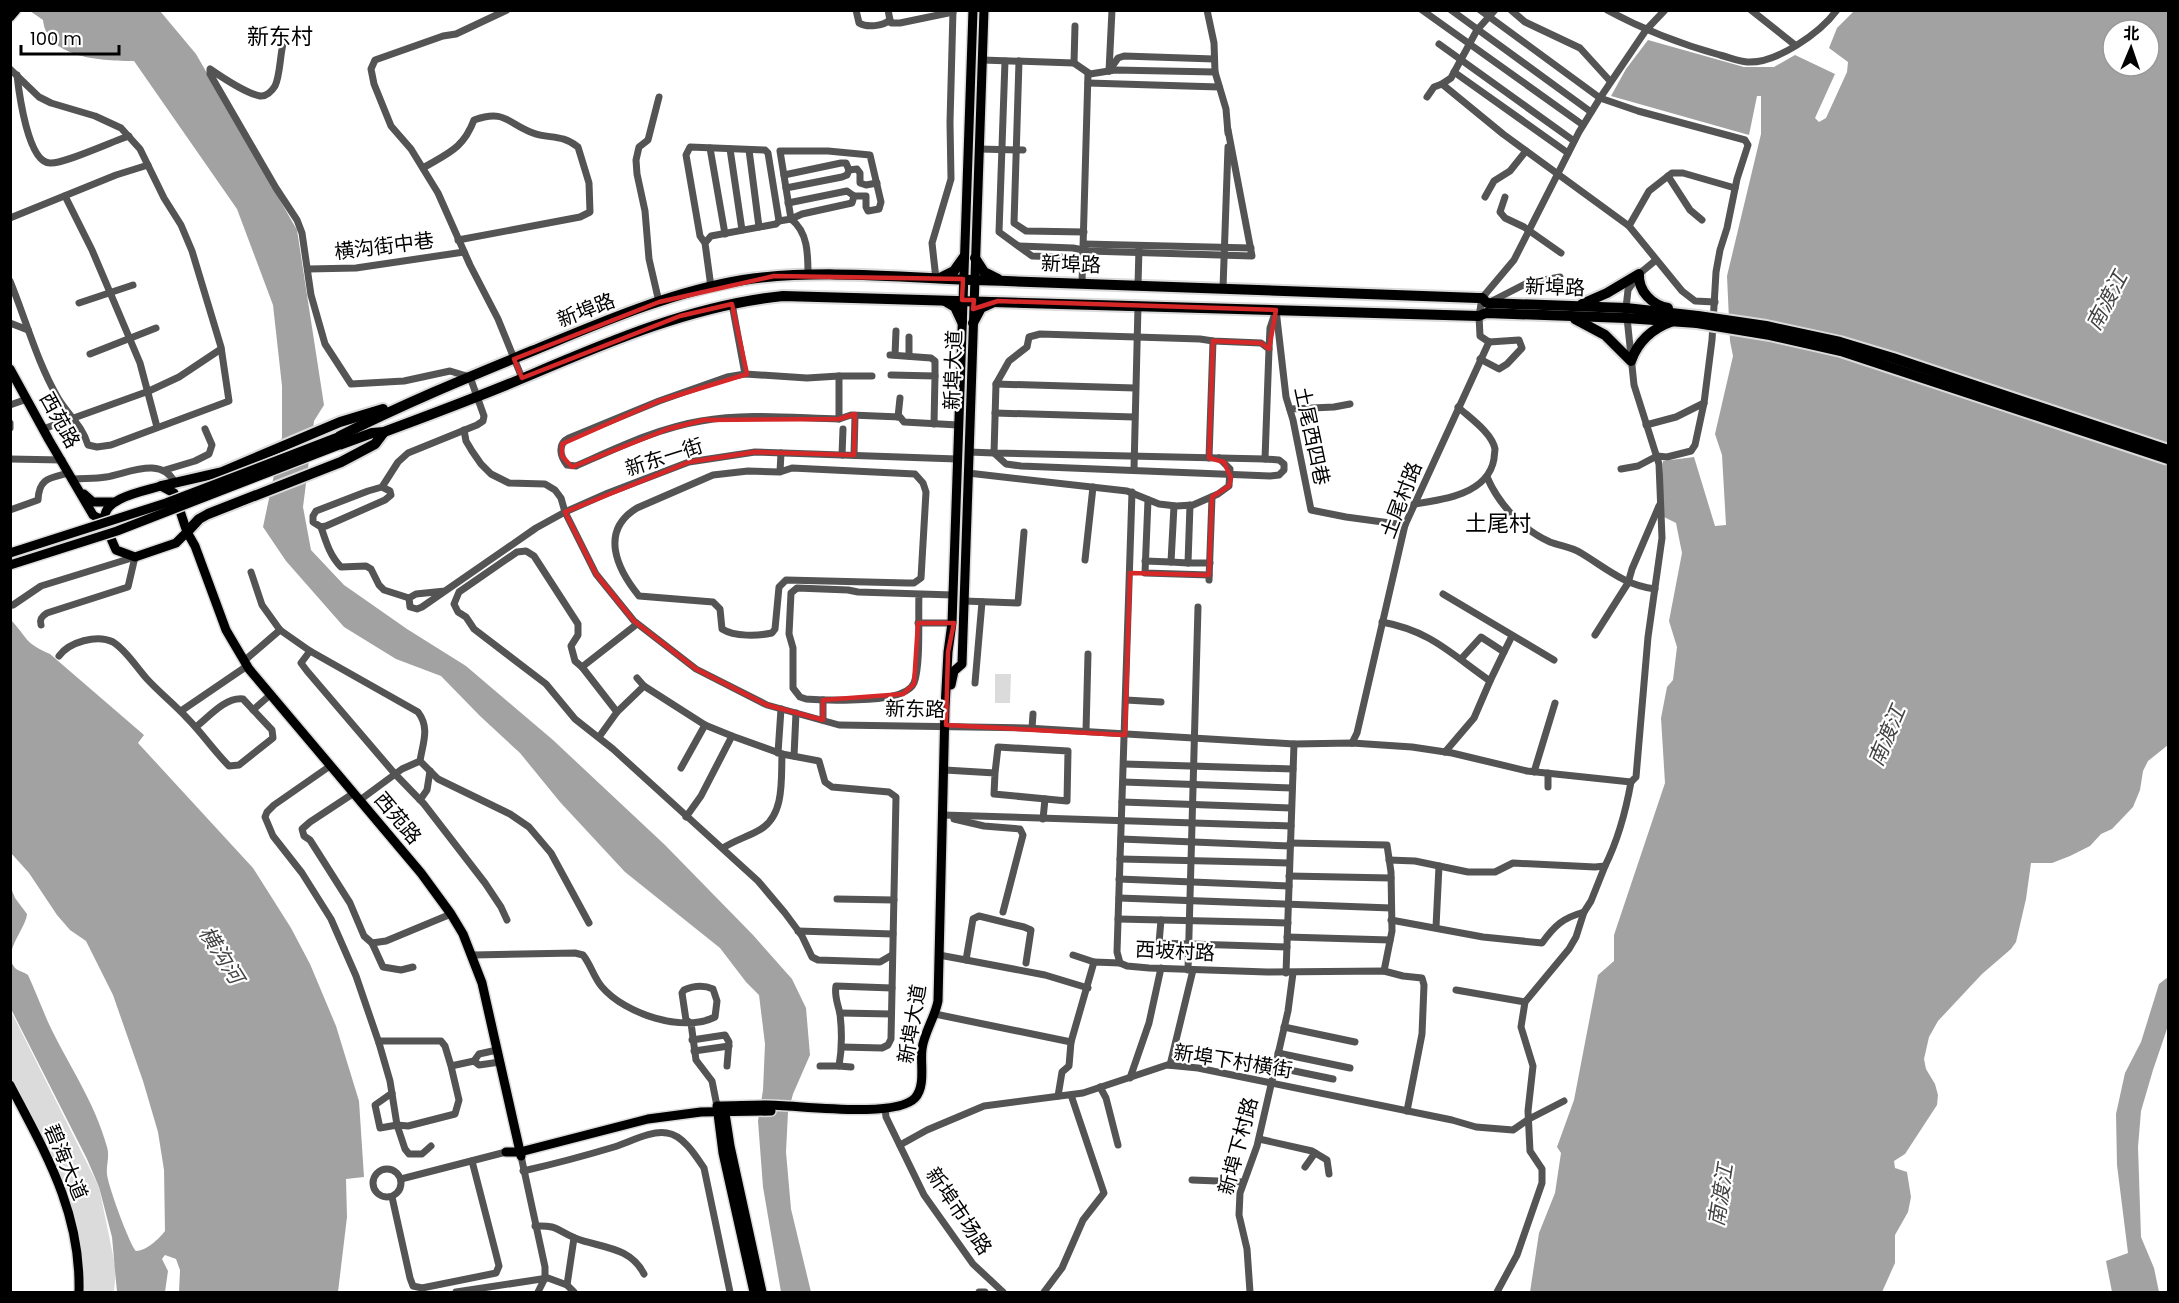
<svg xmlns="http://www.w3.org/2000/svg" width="2179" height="1303" font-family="Poppins,'Noto Sans SC',sans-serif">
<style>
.green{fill:#dbdbdb}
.water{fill:#a2a2a2;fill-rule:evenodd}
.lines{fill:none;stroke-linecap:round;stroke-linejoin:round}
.major-casing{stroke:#dbdbdb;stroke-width:12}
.highway-casing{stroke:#dbdbdb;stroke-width:14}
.minor{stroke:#545454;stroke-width:7}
.major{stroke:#000;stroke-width:9}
.highway{stroke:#000;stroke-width:10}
.major-bridge-casing{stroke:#dbdbdb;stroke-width:12;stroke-linecap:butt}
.highway-bridge-casing{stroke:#dbdbdb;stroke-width:14;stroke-linecap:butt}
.major-bridge{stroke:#000;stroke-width:9}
.highway-bridge{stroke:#000;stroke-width:10}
.marked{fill:none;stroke:#d62828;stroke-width:4.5;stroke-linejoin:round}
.labels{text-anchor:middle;stroke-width:4.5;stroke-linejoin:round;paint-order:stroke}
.street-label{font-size:20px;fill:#000;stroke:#fff}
.water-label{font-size:21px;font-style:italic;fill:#434343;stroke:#fff}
.quarter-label{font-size:22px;fill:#000;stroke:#fff}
</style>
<rect width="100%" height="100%" fill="#fff"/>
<g class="green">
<path d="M995,674H1011L1010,703H995Z"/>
<path d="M10,1009L99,1187L116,1270L114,1292H78L63,1192L11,1084Z"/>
</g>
<g class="water">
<path d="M30,11H160L196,54L297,230L324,405L314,421L303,507L311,550L344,585L407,629L466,666L553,740L665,845L753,935L792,979L806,1008L810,1055L793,1094L788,1112L786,1152L791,1209L811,1292H781L763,1187L758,1121L763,1090L765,1044L759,995L746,982L720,948L625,872L560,802L520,753L480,716L441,676L396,659L344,627L286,561L263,527L282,437V386L273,305L237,209L134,61C104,61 47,59 43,20Z"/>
<path d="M1854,11H2168V745L2148,761L2143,771L2140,790L2133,807L2112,829L2101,834L2090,846L2070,856L2052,863H2031L2026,899L2016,942L2011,949L1982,974L1938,1021L1929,1037L1924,1059L1926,1069L1935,1084L1938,1095L1937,1105L1905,1154L1894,1161L1895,1168L1907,1172L1911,1197L1908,1212L1895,1235V1263L1882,1292H1530L1539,1233L1555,1193L1561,1153L1557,1147L1574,1100L1598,975L1614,961V935L1665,783L1661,718L1667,687L1673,680L1677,647L1669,621L1682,553L1676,523L1662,516L1663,461L1694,457L1715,526L1726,525L1722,455L1715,434L1733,356L1730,341L1727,276L1761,134V96H1757L1749,135L1611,96L1626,69L1648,40L1744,67H1774L1795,55L1835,74L1815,118L1819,122L1826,118L1847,72L1848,62L1829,48L1837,28ZM2113,30H2149V66H2113Z"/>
<path d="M11,620C28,638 24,643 50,654L144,735L138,743L253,868L291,928L310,964L336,1026L359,1101L364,1177L346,1179L347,1217L338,1292H179L180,1270L176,1259L165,1255L162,1259L168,1271L165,1292H117L112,1237L99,1187L87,1159L11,1009V888L15,898L27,914C26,929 1,953 15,968C18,971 24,972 28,975C35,990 41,1006 48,1022C67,1063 95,1102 107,1147C110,1156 106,1165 107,1174C108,1186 130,1245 136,1251C146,1251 159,1239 165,1231L164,1170L158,1132L143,1081L113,995L86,941L70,930L57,915L29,873L11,853Z"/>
<path d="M2168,977V1026L2153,1070L2141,1111L2138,1147L2141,1237L2154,1268L2159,1292H2112L2106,1261L2128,1253L2117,1165L2116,1114L2125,1073L2141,1042L2159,984Z"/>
</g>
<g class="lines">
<g class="major-casing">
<g id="major">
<path d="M10,17L16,10"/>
<path d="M10,369L49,440L93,515L98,518H104"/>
<path d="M161,486L174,493L187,532L176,543L135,557L116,550C112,541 106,529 105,519C102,498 145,491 161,486Z"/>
<path d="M84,494L93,502H112"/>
<path d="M187,532L195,546L226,630L249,669L421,873L451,914L463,934L482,983L521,1156"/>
<path d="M951,685L954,671L962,664L984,10"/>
<path d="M10,1085C46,1154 81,1212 79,1292"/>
<path d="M724,1107L730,1146L762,1292"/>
<path d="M506,1152H520L648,1119L701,1112L771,1111"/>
<path d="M754,1292L723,1153L717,1106C733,1106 750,1105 767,1105C798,1105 895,1119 915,1098C926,1086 920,1063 922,1049C924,1033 935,1017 938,1001L945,708L948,652L952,623L973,10"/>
</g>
</g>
<g class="highway-casing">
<g id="highway">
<path d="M975,258L984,272L998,279"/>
<path d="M940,278L954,271L964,257"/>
<path d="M945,301L955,307L962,322"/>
<path d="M1582,304L1607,293L1639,274C1638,291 1652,305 1668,308"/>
<path d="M1575,319L1605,335L1631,361C1638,341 1653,328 1673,321"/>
<path d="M973,323L981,308L992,303"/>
<path d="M338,437C401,405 466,378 532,351C600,323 670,292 743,280C814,269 900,277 972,280C1141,285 1310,292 1478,298H1482L1487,303L1626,308L1698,316"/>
<path d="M339,445L372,433L384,432C432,414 481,396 528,376C610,341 694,305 783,296L1479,316L1486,313L1626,318L1697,323"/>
<path d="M161,486L222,472L340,422L383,409"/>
<path d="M187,532L199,519L208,514L341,462L375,444L384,432"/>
</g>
</g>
<g class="minor">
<path d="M507,10L456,34L443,36L375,60L371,69L374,84L391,126L411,149L438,193L470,265L498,319L522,378"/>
<path d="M856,10L859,23C867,28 883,26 890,20L891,23H900L953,12"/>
<path d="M888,10L890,20"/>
<path d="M1207,10L1214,43L1215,72L1226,109L1228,133"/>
<path d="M1422,10L1583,125"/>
<path d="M1451,10L1591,112"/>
<path d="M1480,10L1600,98L1638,111L1745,140L1748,145L1737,179L1727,228L1720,250L1716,272L1712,340L1704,403L1695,445L1691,451L1667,457L1657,456L1638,466L1621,469"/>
<path d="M1511,10L1525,22L1580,48L1610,81"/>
<path d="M1607,10C1644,30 1680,44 1720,55C1728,57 1738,61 1747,62C1776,64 1820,33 1837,10"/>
<path d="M1751,10L1795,45"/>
<path d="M283,44C280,56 280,76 275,86C272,91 266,97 260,96C245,93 223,78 210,69V74L276,188L297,220L302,233L311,295L325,344L351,384L404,381L450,371L470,377L484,416L483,421L477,425L408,453L398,462L382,487L368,491L316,511L313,516V522L321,527L326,526L385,500L391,495L390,491L382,487"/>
<path d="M1439,44L1574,141"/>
<path d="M982,60L1074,63L1090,74L1115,70L1215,72"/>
<path d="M1005,61L999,232L1032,256L1084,258"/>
<path d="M1019,61L1014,223L1026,231L1084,232"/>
<path d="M1074,63L1075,26"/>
<path d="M10,69L39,97L51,103L95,116L121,128L140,149L164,198L181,225L192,251L221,347L229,401L111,445L97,447L88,445C82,425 68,415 58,398C37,362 26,320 10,281"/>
<path d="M1109,71L1118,58L1124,56L1214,59"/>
<path d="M1109,71L1112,10"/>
<path d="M1454,72L1568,153"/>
<path d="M17,75C19,93 28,163 50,163C64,164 113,141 129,136"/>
<path d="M1088,83L1219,87"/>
<path d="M1442,84L1451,78L1477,30L1495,10"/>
<path d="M659,97L648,140L639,147L636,160L637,174L645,211L649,259L659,302"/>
<path d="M1427,97L1434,87L1442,84L1503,134L1629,226L1682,291L1695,301L1715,302"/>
<path d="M710,148L725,234"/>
<path d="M730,149L742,230"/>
<path d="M979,149L1023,150"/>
<path d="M749,150L759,227"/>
<path d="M423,168C448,153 463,149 474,120C505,109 507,123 533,133C549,139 562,134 578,147L589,183L590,212L580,217L458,240"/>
<path d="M784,175L841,163H846L849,170"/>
<path d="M1668,176L1690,210L1702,220"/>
<path d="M786,188L842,177L847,175L849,170L857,169L860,173V183L866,185L877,183"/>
<path d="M65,196L92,250L140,363L157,427"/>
<path d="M1485,197L1494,181L1510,171L1526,151"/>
<path d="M1505,197L1500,212L1505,218L1524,227L1561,253"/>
<path d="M788,203L847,191L854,196"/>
<path d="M10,218L116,175L148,165"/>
<path d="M779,221L791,219L780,151H828L870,155L881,202L879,209L868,211L866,207V196H854L852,203L802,214L791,219C808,232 808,254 808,275"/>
<path d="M1629,226L1649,191L1672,173H1683L1735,188"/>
<path d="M705,243L711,236L776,224L779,221L768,153L765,150L690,147L686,155L700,236L705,243L711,287"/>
<path d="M1084,244L1251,248"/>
<path d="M1019,246L1073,248L1089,251L1252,256L1228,130"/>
<path d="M308,269L356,268L464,252"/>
<path d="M936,279L932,243L951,179L950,122L953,10"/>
<path d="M1082,283L1088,73"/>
<path d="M1138,285L1139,248"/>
<path d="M1223,288L1228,147"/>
<path d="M1490,302L1527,283L1560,277"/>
<path d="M79,303L133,285"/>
<path d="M732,304L745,374L727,377L659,401L569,438C557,444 560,456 567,465L576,466C617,448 658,428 701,421C747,413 793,418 839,419V376L807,378L745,374"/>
<path d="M1276,310L1286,397L1293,420L1311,510L1346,517L1405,525"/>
<path d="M10,323L28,330"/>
<path d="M1489,342L1480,336L1479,316L1482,298L1514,260L1579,132L1600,98L1646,30L1665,10"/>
<path d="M1269,349L1270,328L1275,313"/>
<path d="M90,354L156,328"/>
<path d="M890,355L931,358L935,361V376"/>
<path d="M895,355L896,331"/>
<path d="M909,356V337"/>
<path d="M1480,359L1499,369L1507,364L1522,348L1519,340L1489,342"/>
<path d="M891,375L935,376L934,424"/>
<path d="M839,376H872"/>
<path d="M996,384L1135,388"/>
<path d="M10,405L27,399"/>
<path d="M1290,409L1334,407L1350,404"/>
<path d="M995,413L1134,417"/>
<path d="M898,417L900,398"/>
<path d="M839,419L851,415L900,417L904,422L958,425"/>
<path d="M10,423V428"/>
<path d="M1646,425L1676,417L1704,403"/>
<path d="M43,429L149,391L179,377L221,349"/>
<path d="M464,430L466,441L472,451L481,464L491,474L509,483L545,484L555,490L561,498L565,512L596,574L634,621L696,669L767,705L839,725L1027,728L1294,744L1352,743L1412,747L1452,753L1527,771L1631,782L1636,777L1648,637L1662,538L1659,464L1634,385L1626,308L1628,290L1639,274L1656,260"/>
<path d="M969,452L994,453L996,384L1009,361L1027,347L1029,337L1040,334L1200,339L1213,341L1261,343L1269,349L1265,459L994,453"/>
<path d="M994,453L1006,464L1021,466L1270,476L1279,475L1284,470V464L1279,460L1265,459"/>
<path d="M842,455L843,429"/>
<path d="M854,455L855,416"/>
<path d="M1209,458L1213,341"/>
<path d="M10,459L62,460"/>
<path d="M1134,469L1138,306"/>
<path d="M165,470L195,461L209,454L212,445L205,429"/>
<path d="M780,472L792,468L915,474L923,483L926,492L921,578L914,583H907L786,580L779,587L775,629L772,633C758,636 735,637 722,629L720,609L713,602L639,596C617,569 599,531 637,508L713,475L748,471L780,472L781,453"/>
<path d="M968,473L1127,491L1159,504L1176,506L1193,505L1218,494L1229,486L1230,469L1219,458"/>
<path d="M1487,477C1499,505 1523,530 1550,542C1560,546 1572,547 1581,553C1606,568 1624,585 1655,589"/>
<path d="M73,479C84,478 95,479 106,477C129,473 162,456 175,483"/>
<path d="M1132,492L1117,952L1120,963L1127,966L1149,968L1267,972L1384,971L1403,976L1422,978L1424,985L1422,1034L1407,1111"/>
<path d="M1148,500L1145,573L1209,575"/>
<path d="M1414,504C1443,500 1488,494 1494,459C1494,457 1495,450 1495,449C1492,433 1470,418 1458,407"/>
<path d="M10,510L38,500C39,477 51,478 69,473"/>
<path d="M321,527C326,542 330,556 341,567L366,566L371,569L379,585L384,590L409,598"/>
<path d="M1085,560L1093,487"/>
<path d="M1145,561L1171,562L1174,506"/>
<path d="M1171,562L1188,563L1190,505"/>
<path d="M1188,563H1210"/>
<path d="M251,572L262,605L280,630L310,651L418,712C430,728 423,742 420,761L402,769L360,800"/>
<path d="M1209,580L1212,497"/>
<path d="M445,591L416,594L409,598L410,607L417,609L422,607L536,528L565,512L608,493L689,462L755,452L957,459"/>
<path d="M919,594C918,616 921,665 914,683C905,705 828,700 806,699L800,697L793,688V648L789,634L791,593L797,588L848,590L858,592L953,595"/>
<path d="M1443,594L1554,660"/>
<path d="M964,601L1018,603L1024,532"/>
<path d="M13,605L41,586L135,557"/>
<path d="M1382,622C1431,631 1451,654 1490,681L1474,718L1445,752"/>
<path d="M918,623H952"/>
<path d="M637,624L582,667L575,661L571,646L578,635V624L534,556L526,551L517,552L459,592L454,604L458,612L466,617L474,629L546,684L575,719L613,749L758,881L785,913L802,936L812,957L818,960L880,962L892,955"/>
<path d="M41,625C39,619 42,616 47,613L128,587L135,557"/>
<path d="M1595,635L1628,583L1632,569L1659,506"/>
<path d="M310,651L301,663L307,671L395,774L424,804L485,883L501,907L507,920"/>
<path d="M1504,652L1512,636"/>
<path d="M59,656C69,642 97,634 113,642C126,650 137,668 147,679C160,693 174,704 187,718C202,733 214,751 229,766L239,765L273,738L272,730L243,699C225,697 209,717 196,727"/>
<path d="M1461,659L1481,637L1504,652L1490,681"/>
<path d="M244,661L280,630"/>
<path d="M582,667L617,712L599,737"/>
<path d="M637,678L644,686"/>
<path d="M975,683L982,602"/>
<path d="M1126,700L1161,702"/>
<path d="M253,710L270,695"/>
<path d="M181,711L247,666"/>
<path d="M617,712L644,686L705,725L681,768"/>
<path d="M823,720V700"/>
<path d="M1032,728L1033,714"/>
<path d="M1086,731L1088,654"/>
<path d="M732,736L782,754L819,761L825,782L832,787L889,792L896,797L891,1039L888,1045L882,1048L842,1047"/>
<path d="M1352,743L1357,733L1405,525L1489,342"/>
<path d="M778,753L781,709"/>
<path d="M794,756L796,713"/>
<path d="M420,761L438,779L510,814L529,827L551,853L589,923"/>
<path d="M1124,764L1293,769"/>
<path d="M330,766L274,805L267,812L265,817L273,836L302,873L331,919L356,976L379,1043"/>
<path d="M945,770L995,773L998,747L1068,751L1067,801L994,794L995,773"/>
<path d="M1534,772L1555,703"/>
<path d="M1548,773V787"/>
<path d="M1123,782L1292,788"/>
<path d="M354,793L310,822L302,829L304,836L310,840L350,903L364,936L372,943L386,941L451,914"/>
<path d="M420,800L427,790L430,771"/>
<path d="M1122,802L1291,808"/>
<path d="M943,815L1291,826"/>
<path d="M686,817L701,796L732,736L705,725"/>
<path d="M954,819L984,826L1020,829L1023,835L1003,912"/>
<path d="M1043,819L1045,799"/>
<path d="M1121,839L1290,846"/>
<path d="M1290,843L1387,845L1391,872L1392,931L1384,971"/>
<path d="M723,848C735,840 750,836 761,829C785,814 781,778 782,754"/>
<path d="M1120,859L1289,863"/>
<path d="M1389,860L1415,861L1468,872H1495L1513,863L1595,867L1605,866C1618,840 1626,810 1631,782"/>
<path d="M1289,876L1391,878"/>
<path d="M1119,879L1289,886"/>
<path d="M1119,898L1391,908"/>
<path d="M837,899L894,900"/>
<path d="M1118,919L1288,923"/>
<path d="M1161,920L1159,943L1287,947"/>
<path d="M1391,920L1483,937L1542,943C1555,925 1563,918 1584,912L1591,901L1605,866"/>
<path d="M1436,927L1439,866"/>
<path d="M798,931L893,934"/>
<path d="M1287,937L1390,940"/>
<path d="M372,943L383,967L401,970L413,967"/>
<path d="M473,955L575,953L583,955C591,965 594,978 602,987C625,1014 683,1033 715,1017L717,1001L713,989C704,985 693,986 684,990L682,993L686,1020L691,1023L696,1060L712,1081L717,1106"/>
<path d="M939,955L966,960L973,919L979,916L1024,927L1031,930L1026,963"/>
<path d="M1073,955L1094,962"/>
<path d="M966,960L1045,975L1088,988"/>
<path d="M1188,970L1198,607"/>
<path d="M1286,973L1294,744"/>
<path d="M1456,990L1525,1002"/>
<path d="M840,1013L891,1014"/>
<path d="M935,1014L1071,1042"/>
<path d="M1284,1027L1355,1042"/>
<path d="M692,1040L725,1035L729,1042L727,1066"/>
<path d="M694,1051L729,1046"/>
<path d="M1278,1053L1350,1068"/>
<path d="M474,1061L479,1054L497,1050"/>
<path d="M1170,1065L1193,970"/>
<path d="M451,1066L445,1046L441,1041H381L379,1043L390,1081L397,1125L408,1126L455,1114L459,1100L451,1066L474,1061L479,1065L500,1062"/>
<path d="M820,1066H839C842,1049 842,1031 840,1014C838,1004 834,996 836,986L892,988"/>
<path d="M839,1066L851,1067"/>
<path d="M1275,1067L1333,1079"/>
<path d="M1130,1078L1149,1023L1161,968"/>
<path d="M1100,1087L1106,1098L1118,1145"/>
<path d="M392,1093L375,1105L380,1128L397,1125L405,1149L409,1154H422L431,1146"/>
<path d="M1058,1096L1062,1072L1069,1066L1071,1042L1094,962L1120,963"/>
<path d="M885,1108L886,1117L924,1195L973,1264L1003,1292"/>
<path d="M1259,1139L1312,1151L1327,1160L1329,1174"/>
<path d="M900,1145L927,1130L984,1106L1083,1093L1167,1065L1198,1068L1452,1120L1476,1127L1513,1130L1529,1119L1564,1101"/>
<path d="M521,1156L545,1267V1278L538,1292"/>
<path d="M1305,1167L1315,1153"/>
<circle cx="387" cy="1183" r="14"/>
<path d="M523,1171C554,1164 584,1156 614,1147C630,1142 651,1130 667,1133C683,1135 696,1156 704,1168L730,1292"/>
<path d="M401,1179L506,1152"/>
<path d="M1192,1180L1243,1182"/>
<path d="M392,1197L410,1278L413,1286L422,1288L496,1273L499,1266L496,1254L472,1161"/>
<path d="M535,1226C558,1225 556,1230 575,1238C600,1248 630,1246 644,1274"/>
<path d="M567,1285L574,1238"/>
<path d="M456,1292L548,1278L567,1285L574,1292"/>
<path d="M979,1292H985"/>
<path d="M1044,1292L1062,1268L1083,1220L1104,1193L1071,1095"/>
<path d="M1250,1292L1247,1249L1239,1215L1240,1193L1257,1146L1288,1011L1293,973"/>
<path d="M1497,1292L1517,1255L1542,1183V1169L1530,1151L1528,1111L1533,1066L1521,1027L1525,1002L1569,949L1576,937L1584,912"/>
</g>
<use href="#major" class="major"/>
<use href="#highway" class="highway"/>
<g class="major-bridge-casing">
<g id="major-bridge">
<path d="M10,553L166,503L338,437"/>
<path d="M10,565L117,531L339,445"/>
</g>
</g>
<g class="highway-bridge-casing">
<g id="highway-bridge">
<path d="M1698,316L1766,326L1840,342L1893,358L2168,450"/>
<path d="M1697,323L1770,335L1841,351L2168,459"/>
</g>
</g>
<use href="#major-bridge" class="major-bridge"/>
<use href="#highway-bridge" class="highway-bridge"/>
</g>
<path class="marked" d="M774,276L963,279L962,300H974L973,309L998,301L1276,310L1269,349L1261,343L1213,341L1209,458L1224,462L1231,478L1229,486L1212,497L1209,575L1130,573L1125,735L946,725L948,652L954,623H918L914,684L903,694L823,700V720L767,705L696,669L634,621L596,574L565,512L689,462L755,452L854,455L855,414L839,419L704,420L668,429L572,467L562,456V444L659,401L747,374L732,304L680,316L522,378L514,359L659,302Z"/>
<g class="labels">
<g class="street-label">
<text transform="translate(384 246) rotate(-7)" y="7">横沟街中巷</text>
<text transform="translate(1071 264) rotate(2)" y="7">新埠路</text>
<text transform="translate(1555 287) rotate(2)" y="7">新埠路</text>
<text transform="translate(586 310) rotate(-21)" y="7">新埠路</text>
<text transform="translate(953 370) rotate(-88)" y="7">新埠大道</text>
<text transform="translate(60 420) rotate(61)" y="7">西苑路</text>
<text transform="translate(1312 436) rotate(78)" y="7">土尾西四巷</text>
<text transform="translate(664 457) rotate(-18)" y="7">新东一街</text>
<text transform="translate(1401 500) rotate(-69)" y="7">土尾村路</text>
<text transform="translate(915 709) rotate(1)" y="7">新东路</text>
<text transform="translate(398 818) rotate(50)" y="7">西苑路</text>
<text transform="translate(1175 951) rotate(3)" y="7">西坡村路</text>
<text transform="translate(912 1024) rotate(-80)" y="7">新埠大道</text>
<text transform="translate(1233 1061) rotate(9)" y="7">新埠下村横街</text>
<text transform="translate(1238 1146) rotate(-75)" y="7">新埠下村路</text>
<text transform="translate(66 1162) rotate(67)" y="7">碧海大道</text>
<text transform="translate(959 1211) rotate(56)" y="7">新埠市场路</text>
</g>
<g class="water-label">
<text transform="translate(2107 301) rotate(-62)" y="7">南渡江</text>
<text transform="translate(1887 736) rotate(-67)" y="7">南渡江</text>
<text transform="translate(221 955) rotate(58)" y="7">横沟河</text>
<text transform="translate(1721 1195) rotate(-81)" y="7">南渡江</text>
</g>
<g class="quarter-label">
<text x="280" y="44">新东村</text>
<text x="1498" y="531">土尾村</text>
</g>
</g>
<rect width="2179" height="1303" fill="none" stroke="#000000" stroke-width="24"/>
<g transform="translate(2131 48) rotate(2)"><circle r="28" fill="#ffffff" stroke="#999999" stroke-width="1.5"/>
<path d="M0-4.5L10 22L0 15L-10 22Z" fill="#000000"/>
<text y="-9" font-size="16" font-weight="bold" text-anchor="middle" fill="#000000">北</text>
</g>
<path d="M21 45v9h98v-9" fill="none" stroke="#000000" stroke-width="3"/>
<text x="30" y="45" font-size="18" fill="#000000" stroke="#ffffff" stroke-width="4.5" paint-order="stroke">100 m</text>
</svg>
